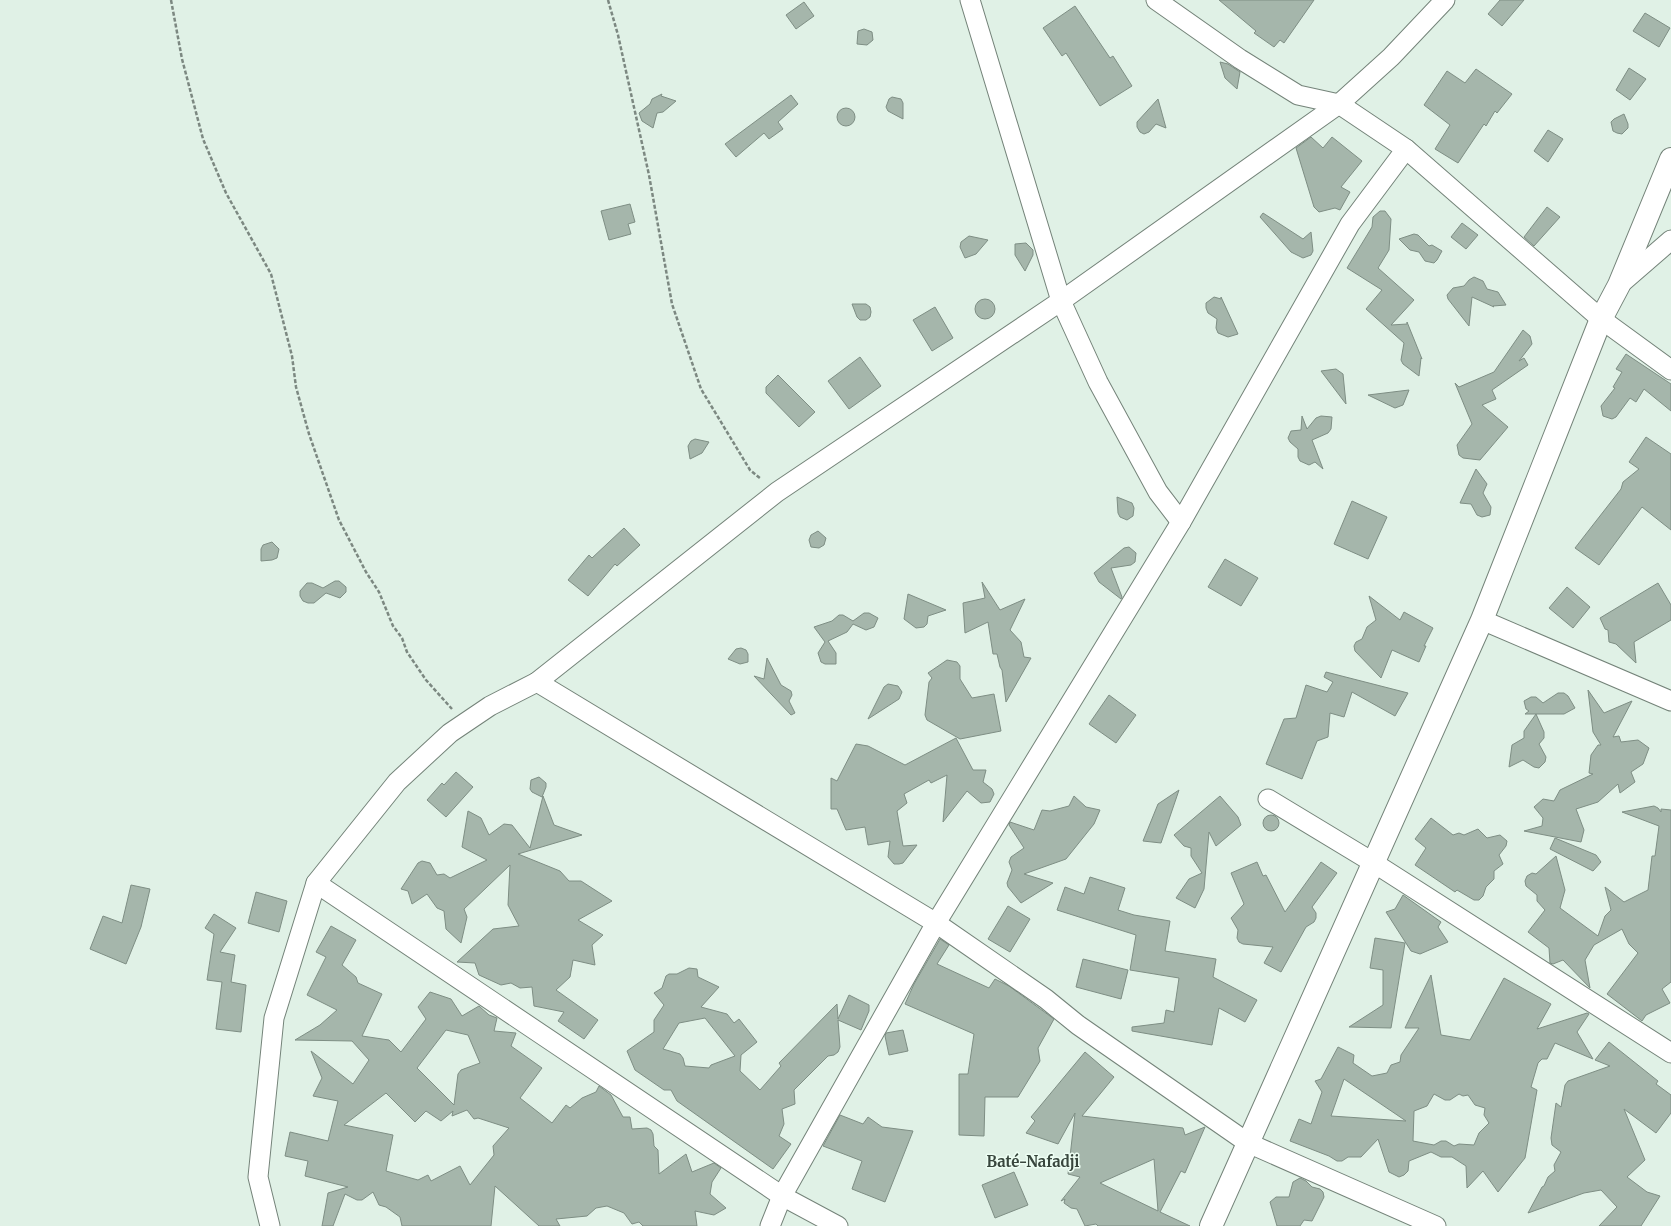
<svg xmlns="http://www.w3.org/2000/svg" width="1671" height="1226" font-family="Merriweather,serif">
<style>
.building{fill:#a5b6ab;stroke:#7e8e84;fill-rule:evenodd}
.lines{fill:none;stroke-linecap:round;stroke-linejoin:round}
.street-casing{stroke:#748379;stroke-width:21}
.highway-casing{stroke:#748379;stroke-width:24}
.path{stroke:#7c8881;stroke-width:2.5;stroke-dasharray:4 2;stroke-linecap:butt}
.street{stroke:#fff;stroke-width:19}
.highway{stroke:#fff;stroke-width:22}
.labels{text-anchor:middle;stroke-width:3;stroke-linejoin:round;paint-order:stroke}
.district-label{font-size:15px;font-weight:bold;fill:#38463d;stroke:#edfef3}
</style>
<rect width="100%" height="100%" fill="#e0f1e6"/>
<g class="building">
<path d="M1219,0H1314L1284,43L1280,40L1274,47L1254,33L1256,31Z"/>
<path d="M1500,0H1524L1502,26L1488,14Z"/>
<path d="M804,2L814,16L796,29L786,15Z"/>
<path d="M1075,6L1110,58L1113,56L1132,86L1100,106L1066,53L1062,56L1043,28Z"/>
<path d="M1645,13L1670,28L1659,47L1633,31Z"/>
<path d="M864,29L872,32L873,40L867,45L857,44L858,31Z"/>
<path d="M1220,62L1228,64L1240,72L1237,89L1225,78Z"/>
<path d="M1629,68L1646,79L1630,100L1616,90Z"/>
<path d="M1476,69L1512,94L1497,113L1495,111L1486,126L1484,124L1458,163L1435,149L1450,125L1424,105L1447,71L1465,83Z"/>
<path d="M662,94L661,96L676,101L663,112L657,113L653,128L642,121L639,113L650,104L652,99Z"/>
<path d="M791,95L798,104L778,122L783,129L769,139L764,133L736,157L725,144Z"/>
<path d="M892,97L901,99L903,103V119L888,111L886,107L889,99Z"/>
<path d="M1158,99L1166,128L1156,124L1149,132L1144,134L1140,132L1137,127V122Z"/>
<circle cx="846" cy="117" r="9"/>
<path d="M1624,114L1628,124V128L1622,134L1617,133L1613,131L1611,122L1614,119Z"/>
<path d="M1548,130L1563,139L1548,162L1534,151Z"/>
<path d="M1311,137L1323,148L1332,137L1362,161L1341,187L1350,192L1340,210L1335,208L1319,212L1314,207L1296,148Z"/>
<path d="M630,204L635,222L628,224L631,234L609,240L601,211Z"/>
<path d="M1547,207L1560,217L1534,246L1524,237Z"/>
<path d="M1380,211H1385L1391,219L1389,250L1378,268L1414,300L1391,325L1407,324V322L1422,359L1421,358L1419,376L1403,364L1401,360L1404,343L1366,309L1382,290L1347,268L1372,227L1373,217Z"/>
<path d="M1263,213L1303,239L1311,232L1313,251L1311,255L1303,258L1291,252L1260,217Z"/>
<path d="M1462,223L1478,235L1466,249L1451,237Z"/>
<path d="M1414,234L1418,235L1429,246L1432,245L1442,251L1437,260L1434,263L1425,261L1419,252L1410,250L1399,239Z"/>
<path d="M969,236L988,240L976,254L965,258L960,247L961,242Z"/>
<path d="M1026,243L1033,250V255L1025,271L1015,255V244Z"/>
<path d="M1474,277L1483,281L1487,289L1498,292L1506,305L1493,306L1494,307L1472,297L1469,326L1448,299L1447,295L1453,288L1464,286L1469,280Z"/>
<path d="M1214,297L1221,299V297L1238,334L1228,337L1218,333L1216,328L1217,319L1208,313L1206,308V303Z"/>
<circle cx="985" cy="309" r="10"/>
<path d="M852,304H866L870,307L871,312L870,317L866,320H860L857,317Z"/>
<path d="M935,307L953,338L932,351L913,320Z"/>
<path d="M1523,330L1530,336L1532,344L1519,361L1524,358L1528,365L1492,390L1496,399L1482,405L1508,427L1480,460L1463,458L1459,455L1457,445L1472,424L1455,383L1459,387L1494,372Z"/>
<path d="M1626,354L1671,384V411L1644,389L1636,402L1630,398L1616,417L1612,419L1603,416L1601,406L1615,388L1613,387L1622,372L1616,369Z"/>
<path d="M860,357L881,386L849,409L828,381Z"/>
<path d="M1336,369L1343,374L1346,404L1321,371Z"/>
<path d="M778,375L815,412L799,427L766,393V387Z"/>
<path d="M1409,390L1403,405L1395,408L1368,395Z"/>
<path d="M1302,416L1307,429L1316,418L1321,416L1332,417L1331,429L1328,433L1312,440L1323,469L1315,462L1309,465L1300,461L1298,457V449L1290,442L1288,438L1291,431L1301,430Z"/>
<path d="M1646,437L1671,454V530L1642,507L1599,565L1575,548L1621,489L1623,482L1639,469L1629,462Z"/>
<path d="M695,439L709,442L702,453L690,459L688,446L691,441Z"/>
<path d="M1476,469L1487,484L1483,493L1491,507L1490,515L1482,517L1477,515L1471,504L1460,503Z"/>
<path d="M1117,497L1132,503L1134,508L1133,516L1127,520L1120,517L1118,513Z"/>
<path d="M1352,501L1387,517L1368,559L1334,544Z"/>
<path d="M624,528L640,545L617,566L615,564L588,596L568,580L589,555L592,558Z"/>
<path d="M818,531L826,538L824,545L819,548L811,547L809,540L811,535Z"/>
<path d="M272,542L279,549L277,558L272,560L261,561V549L263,545Z"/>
<path d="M1129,547L1136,553L1135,562L1131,565L1111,568L1122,597L1121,599L1099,582L1094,573L1124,548Z"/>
<path d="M1225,559L1258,578L1241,606L1208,587Z"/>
<path d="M335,581H339L346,587V592L340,598L326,593L314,603H308L303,601L300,596V591L307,583H312L323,588Z"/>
<path d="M982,582L1000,610L1025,599L1010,630L1021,642L1024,657L1031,658L1006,702L1002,670L1000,667L997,654H993L988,622L965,633L963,603L985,598Z"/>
<path d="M1658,583L1671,605V620L1634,642L1636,663L1616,644L1609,642L1608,630L1605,629L1600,618Z"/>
<path d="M1567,587L1590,607L1573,628L1549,608Z"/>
<path d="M908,594L946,610L928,616L927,624L924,627L916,628L904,619Z"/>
<path d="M1369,596L1400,620L1404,612L1433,628L1424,646H1426L1419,662L1392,650L1381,678L1355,651L1354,646L1356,642L1362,639L1367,627L1376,620Z"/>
<path d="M864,613H869L878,618L874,627L866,630L853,624L847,632L828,641L836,653V664H825L821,662L818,653L825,642L814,627L832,621L839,615H843L853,621Z"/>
<path d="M741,648L746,650L748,654V662L740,664L728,659L736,649Z"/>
<path d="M767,658L781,685L791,691L792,695L789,701L795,713L791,715L754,676L764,679Z"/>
<path d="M947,660L957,662L960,666V679L972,698L994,694L1001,731L960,739L927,720L925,715L929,682L932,678L928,673Z"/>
<path d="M1326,672L1408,693L1395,716L1352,692L1344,717L1330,713L1328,737L1317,741L1302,779L1266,764L1284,719L1296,718L1306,685L1327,692L1333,682L1324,677Z"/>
<path d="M888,684L898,686L902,692L899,699L868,719L884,687Z"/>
<path d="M1588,690L1604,713L1632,701L1613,737L1619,736L1621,742L1638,740L1649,748L1643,764L1631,772L1635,782L1620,793L1618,784L1598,802L1576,809L1584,830L1581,842L1524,831L1542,826L1543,818L1534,807L1543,799L1554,801L1560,790L1593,774L1589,773L1591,755L1598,745H1601L1593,732Z"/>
<path d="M1558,693H1564L1568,696L1575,708L1564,714H1536L1544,732V738L1539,744L1546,757L1545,762L1539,768L1534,767L1523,760L1509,767L1512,745L1524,738V731L1536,714H1525L1529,711L1526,709L1524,701L1531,697H1536L1543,703Z"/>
<path d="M1109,695L1136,715L1116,743L1089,724Z"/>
<path d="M956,738L973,770H986L983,782L992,789L994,794L990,802L981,803L967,791L943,822L947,775L931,783L929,780L904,794L907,803L897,811L903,846L917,845L903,863L899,864H894L888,857L890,841L868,845L865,827L846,830L837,809H831V778L837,781L856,744L868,746L905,765Z"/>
<path d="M456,772L473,787L446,817L427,800L442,783L444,785Z"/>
<path d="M539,777L546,783V787L542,797L532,792L530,789L531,780Z"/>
<path d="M1179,790L1161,843L1143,841L1158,804Z"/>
<path d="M543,796L554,825L582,835L518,854L560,871L569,881H581L612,901L578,920L603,935L592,945L595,965L573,960L570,977L556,990L598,1020L584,1039L558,1021L564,1012L534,1006L532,987L520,988L511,983L501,985L479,975L475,963L457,962L493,929L519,926L508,905L510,865L464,909L467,917L461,943L446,929L444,911L437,908L427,894L412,904L408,891L401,889L418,863L422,861L430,863L437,875L444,874L450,878L487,860L462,847L468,811L481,818L489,835L504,824L512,825L530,848Z"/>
<path d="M1074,796L1086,807L1100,810L1094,824L1066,859L1024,874L1053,883L1021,903L1008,887L1007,883L1012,870L1009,862L1011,857L1024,848L1009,825L1010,822L1034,830L1042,810L1050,811L1069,806Z"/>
<path d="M1220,796L1238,817L1241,825L1216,846L1209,832L1204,889L1195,908L1176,898L1189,879L1202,873L1191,856V848L1184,846L1174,835Z"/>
<path d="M1654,806L1658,808L1661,812V809L1671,810V982L1662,989L1670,1003L1646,1015L1642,1021L1607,994L1638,953L1629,944L1622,929L1594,945L1585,960L1590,988L1563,960L1553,964L1550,963L1549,948L1528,932L1545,910L1537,901V895L1526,886L1525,881L1527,876L1532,873L1536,874L1556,856L1565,890L1560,908L1598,936L1605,916L1611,910L1605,887L1624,902L1648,890L1652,856H1655L1659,826L1622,812Z"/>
<circle cx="1271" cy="823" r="8"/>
<path d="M1431,818L1453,835L1459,833L1464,835L1478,829L1487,838L1500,835L1507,841L1506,846L1499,855L1503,864L1494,871V879L1486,887L1483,896L1479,900H1474L1457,890L1455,892L1415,865L1426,848L1415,839Z"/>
<path d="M1555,838L1596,855L1601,862L1593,871L1550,849Z"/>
<path d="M1257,862L1263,876L1266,875L1285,912L1321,862L1337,873L1312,907L1316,913V918L1314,922L1306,927L1281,972L1264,963L1273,947L1243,944L1239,942L1237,938L1238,930L1231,918L1244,904L1231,873Z"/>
<path d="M1090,877L1125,888L1118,910L1134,915L1170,921L1165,951L1216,959L1213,977L1257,1000L1245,1022L1219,1008L1212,1045L1132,1031V1027L1164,1023L1166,1010L1174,1012L1179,978L1130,970L1136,935L1057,910L1065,887L1084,894Z"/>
<path d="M131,885L150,889L141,927L126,964L90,949L103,916L122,923Z"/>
<path d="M256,892L287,901L279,932L248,923Z"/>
<path d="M1403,895L1441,922L1438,927L1448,942L1420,954L1411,951L1386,912L1395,909Z"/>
<path d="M1008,906L1030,919L1010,952L988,939Z"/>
<path d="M214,914L236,928L220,952L235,955L231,982L246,985L241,1032L216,1029L222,982L207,980L214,934L205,928Z"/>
<path d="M331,926L356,940L342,965L356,977L358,983L382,994L362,1036L389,1040L401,1052L426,1019L418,1007L430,992L451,999L462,1016L479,1006L489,1015L497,1018L494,1031L516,1033L511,1046L542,1068L520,1098L552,1123L566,1105L570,1108L582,1098L596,1092L599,1086L611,1095L623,1117H630L632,1129L647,1128L651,1130L653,1134L654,1146L658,1150L659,1174L686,1154L692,1172L714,1163L721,1168L712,1182L710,1194L726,1208L714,1215L695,1211L697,1226H643L639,1222L632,1224L624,1213L607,1206L596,1208L587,1216L556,1219L560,1226H539L495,1186L491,1226H402L400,1217L386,1207L379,1205L373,1192L362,1200H357L345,1194L333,1226H322L328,1193L348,1187L305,1176L308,1161L285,1156L290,1132L328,1141L338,1101L313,1096L322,1078L311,1051L353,1084L369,1060L352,1041L295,1040L320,1025L337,1010L307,995L326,957L316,952ZM446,1030L468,1035L480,1063L461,1070L458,1074L454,1105L417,1068ZM386,1093L415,1122L426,1111L441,1121L453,1111L452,1116L467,1110L474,1119L478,1118L509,1128L493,1146L494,1155L470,1185L460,1166L431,1181L428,1175L418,1180L386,1171L393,1135L344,1125Z"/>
<path d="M1375,938L1405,943L1391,1028L1349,1027L1383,1005V970L1370,968Z"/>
<path d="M940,939L949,945L937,964L989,988L995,979L1009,986L1054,1019L1038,1048L1040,1061L1018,1097H985L984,1136L959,1135V1074H968L974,1034L905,1004L914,984Z"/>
<path d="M1083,959L1128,970L1121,999L1076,987Z"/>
<path d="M689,968L697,969L698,977L719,987L701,1007L727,1014L734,1023L739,1019L757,1042L741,1055L740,1071L760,1090L781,1066L779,1063L837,1004L838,1019L849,995L869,1005V1011L861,1030L838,1020L840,1047L838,1052L834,1055L828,1056L794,1090L795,1104L782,1109L784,1124L779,1136L791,1144L773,1169L677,1101L671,1090H664L635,1070L627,1051L654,1032V1020L664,1005L654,993L662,988L666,976L669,974H677ZM705,1018L735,1056L711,1065L709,1068L685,1066L683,1058L680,1054L663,1049L679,1023Z"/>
<path d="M1431,975L1441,1035L1470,1040L1504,978L1551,1004L1537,1029L1587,1013L1589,1014L1577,1032L1593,1059L1555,1043L1547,1059H1542L1538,1063L1531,1087L1537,1090L1525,1158L1498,1192L1483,1171L1467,1188L1466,1166L1452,1157H1441L1431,1152L1409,1161L1408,1171L1404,1175L1399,1177L1389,1172L1378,1139L1361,1157H1348L1342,1161H1337L1329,1156L1290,1141L1299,1119L1311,1124L1322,1092L1315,1081L1321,1079L1338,1047L1354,1055L1353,1063L1372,1076L1387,1073L1391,1065L1400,1062L1401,1055L1419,1028H1405ZM1344,1079L1406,1121L1331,1116ZM1434,1094L1445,1100H1450L1459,1094L1463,1096L1468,1095L1475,1105L1485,1108L1484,1115L1489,1123L1479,1133L1474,1145L1459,1144L1454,1146L1446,1141H1441L1434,1145L1413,1141L1414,1111L1427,1106Z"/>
<path d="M903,1030L908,1051L889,1055L885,1036L886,1033Z"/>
<path d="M1609,1042L1658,1081L1656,1084L1671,1095V1113L1656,1133L1624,1109L1645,1160L1627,1177L1647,1192L1660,1196L1641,1226H1599L1617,1207L1601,1190L1584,1193L1528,1213L1542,1187L1544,1186L1548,1177L1555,1171L1554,1165L1561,1152L1552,1145L1551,1138L1556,1103L1561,1107L1565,1085L1568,1081L1610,1066L1595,1060Z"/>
<path d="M1085,1052L1114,1077L1082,1116L1183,1128L1185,1135L1205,1127L1185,1173L1181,1171L1160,1212L1190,1226H1098L1096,1224L1085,1226L1077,1209L1071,1208L1064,1203L1065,1199L1061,1201L1080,1177L1068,1174L1075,1113L1058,1144L1026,1133L1035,1121L1031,1117ZM1154,1159L1158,1211L1100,1183Z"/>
<path d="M840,1115L863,1124L868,1117L882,1127L913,1131L885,1202L852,1189L862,1161L823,1146Z"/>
<path d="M1014,1172L1028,1205L995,1218L982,1185Z"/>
<path d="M1300,1178L1306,1181L1312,1187L1320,1189L1323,1192L1324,1197L1312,1221L1304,1220L1300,1226H1277L1270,1202L1276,1197H1289L1293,1182Z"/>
</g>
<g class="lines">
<g class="street-casing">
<g id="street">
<path d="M970,0L1061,301L1098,382L1158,492L1181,522"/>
<path d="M1156,0L1240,59L1298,95L1339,104L1406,149L1601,319L1671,370"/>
<path d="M1619,285L1671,240"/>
<path d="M1482,620L1671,701"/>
<path d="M537,682L936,923L1046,999L1078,1025L1248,1143L1436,1226"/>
<path d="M1268,799L1374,863L1671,1053"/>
<path d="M316,883L782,1196L838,1226"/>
<path d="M270,1226L258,1177L274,1018L316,883L397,782L450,733L490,706L537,682L777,492L1061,301L1339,104L1391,57L1445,0"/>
<path d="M770,1226L782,1196L936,923L1181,522L1350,224L1406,149"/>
</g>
</g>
<g class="highway-casing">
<path id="highway" d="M1211,1226L1482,620L1601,319L1619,285L1671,159"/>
</g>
<g class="path">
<path d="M171,0L182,59L203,139L226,193L271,274L292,356L296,387L309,434L339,520L366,572L379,592L393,626L402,638L407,652L426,680L452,709"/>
<path d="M608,0L618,35L649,175L672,304L701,389L750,470L761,479"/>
</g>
<use href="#street" class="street"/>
<use href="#highway" class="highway"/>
</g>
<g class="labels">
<g class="district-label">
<text x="1033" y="1167">Baté-Nafadji</text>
</g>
</g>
</svg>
